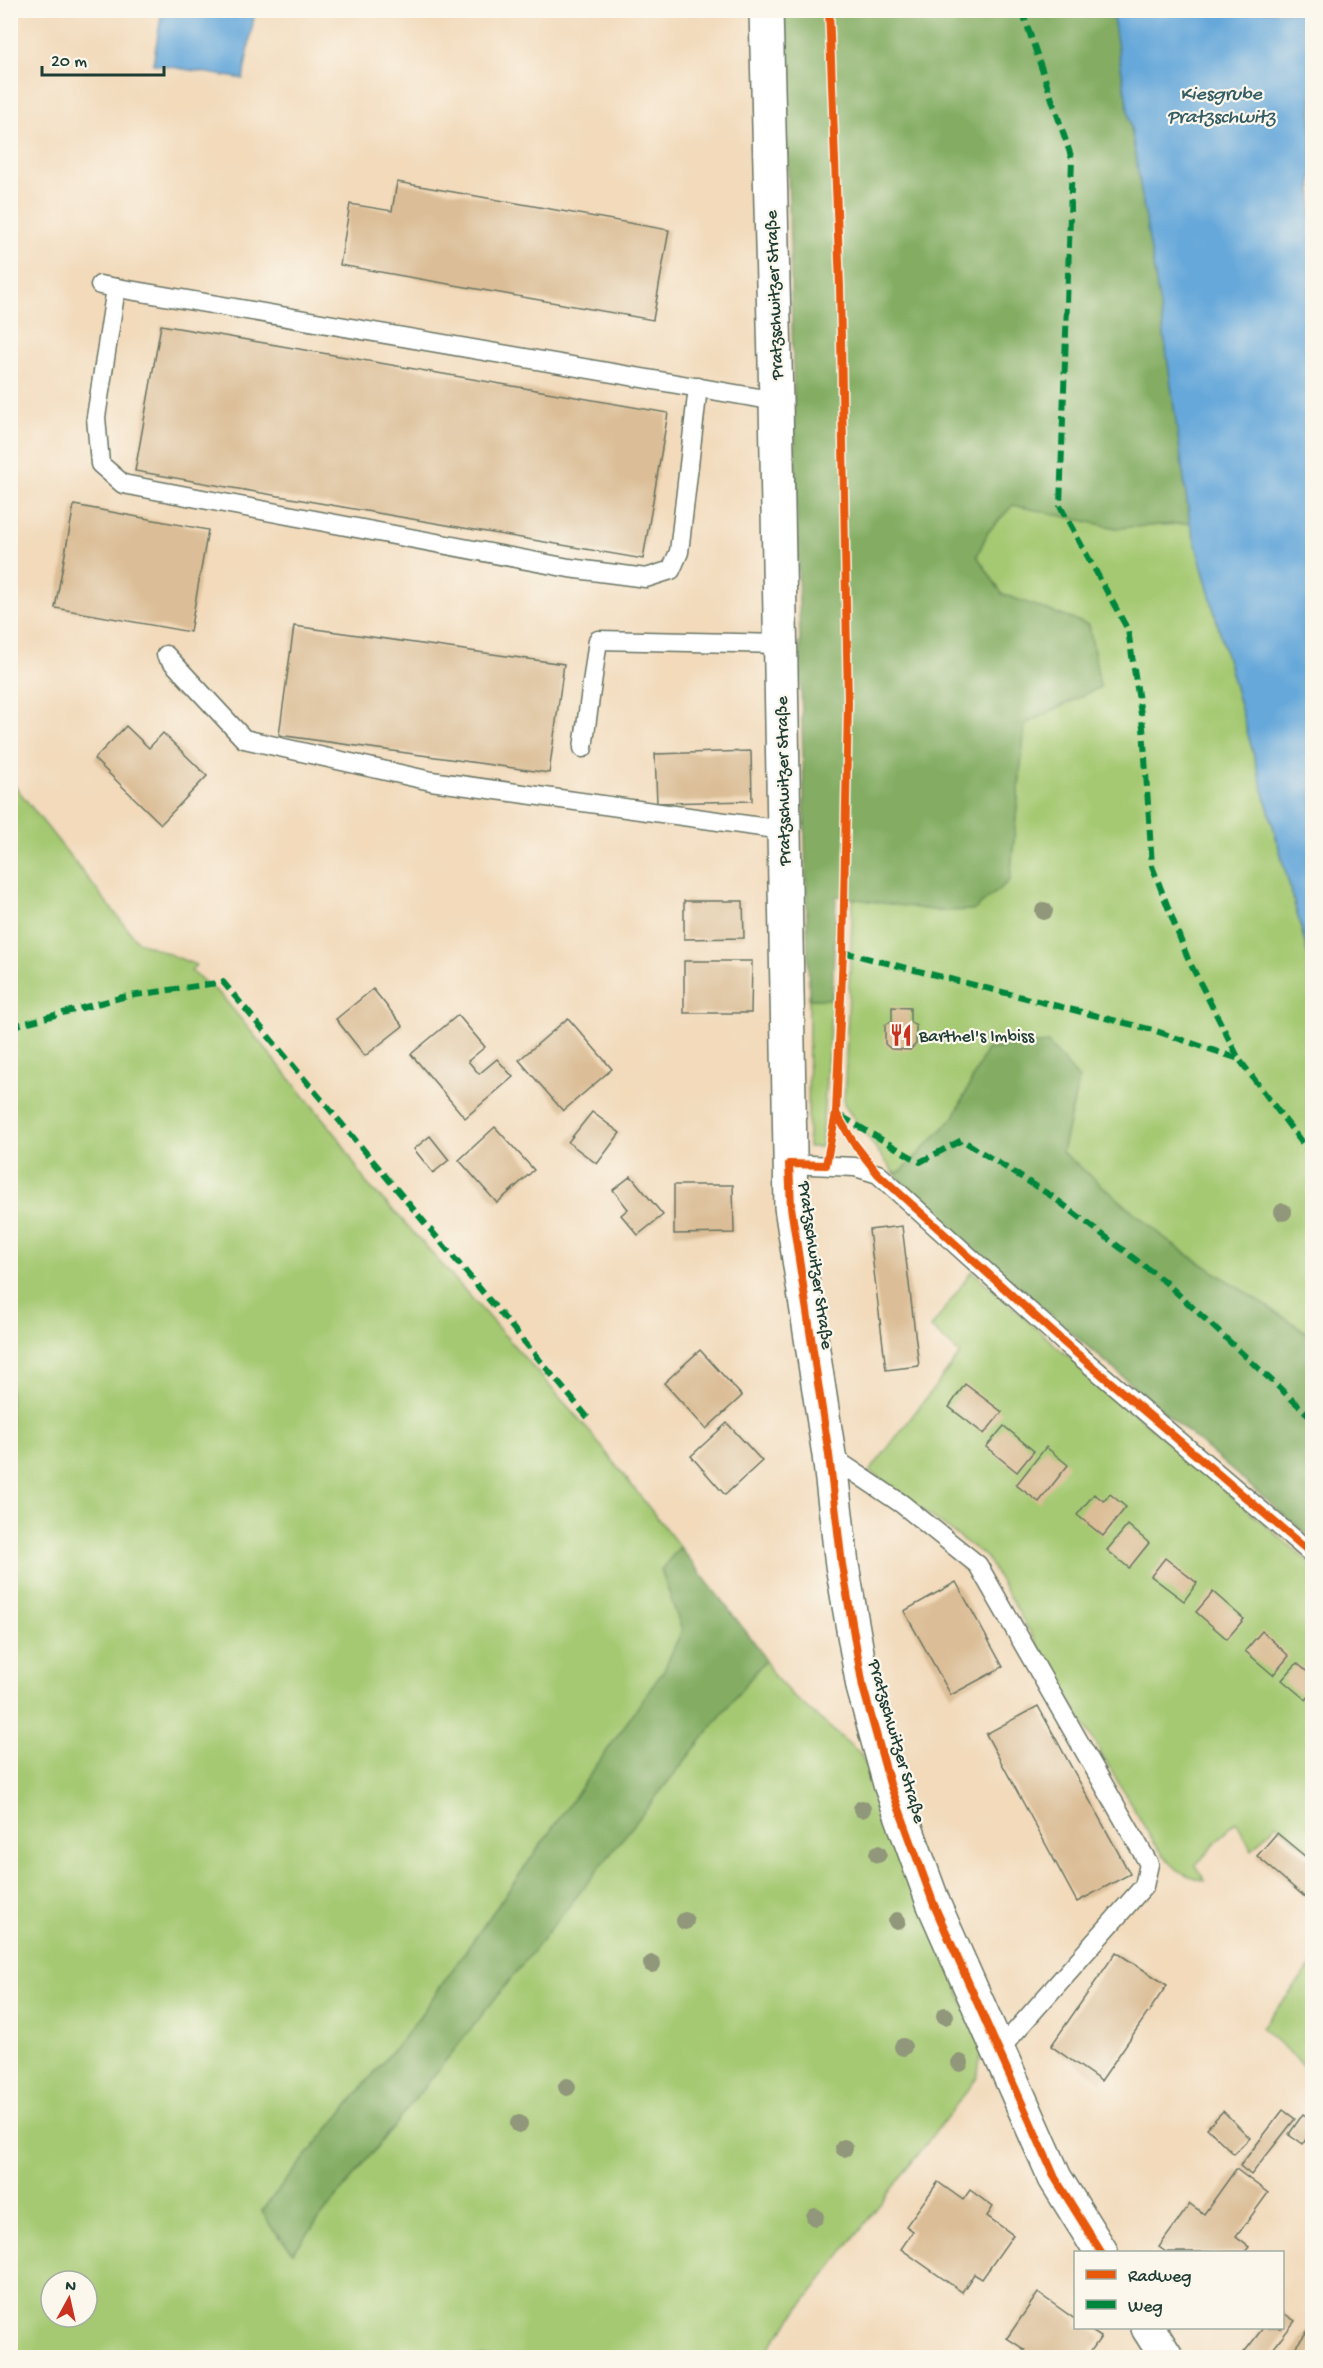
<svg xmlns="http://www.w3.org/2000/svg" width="1323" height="2368" font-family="'Gochi Hand',sans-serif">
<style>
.green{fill:#a5c972;stroke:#628353;stroke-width:1.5;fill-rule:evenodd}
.forest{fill:#84ad64;stroke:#52754c;stroke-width:1.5}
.water{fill:#66a8da;stroke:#427287;stroke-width:1.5}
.building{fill:#dbbe97}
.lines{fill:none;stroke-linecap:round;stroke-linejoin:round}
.lane-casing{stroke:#697463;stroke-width:21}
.secondary-casing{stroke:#697463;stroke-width:36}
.lane{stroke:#fff;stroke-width:18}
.secondary{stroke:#fff;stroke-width:33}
.quiet{stroke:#00873e;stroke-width:6;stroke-dasharray:12 6;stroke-linecap:butt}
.cycleway-casing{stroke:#fbf7ec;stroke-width:11}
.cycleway{stroke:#e8590c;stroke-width:8}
.tree{fill:#90977a}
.labels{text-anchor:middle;stroke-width:4.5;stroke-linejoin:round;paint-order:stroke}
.street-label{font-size:18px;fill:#1f3d34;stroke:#fbf7ec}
.poi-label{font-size:18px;fill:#1f3d34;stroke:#fbf7ec;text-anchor:start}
.water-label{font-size:20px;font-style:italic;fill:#345d66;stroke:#fbf7ec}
</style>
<rect width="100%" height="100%" fill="#fbf7ec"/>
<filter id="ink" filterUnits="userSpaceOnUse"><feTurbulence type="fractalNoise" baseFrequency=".0167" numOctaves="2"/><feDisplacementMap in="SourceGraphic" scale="12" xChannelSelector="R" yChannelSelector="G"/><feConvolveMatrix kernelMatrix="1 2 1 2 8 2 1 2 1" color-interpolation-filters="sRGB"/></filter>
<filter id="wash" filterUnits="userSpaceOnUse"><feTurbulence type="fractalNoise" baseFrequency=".008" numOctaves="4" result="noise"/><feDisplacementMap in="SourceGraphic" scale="24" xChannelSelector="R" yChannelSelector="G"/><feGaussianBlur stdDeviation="1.35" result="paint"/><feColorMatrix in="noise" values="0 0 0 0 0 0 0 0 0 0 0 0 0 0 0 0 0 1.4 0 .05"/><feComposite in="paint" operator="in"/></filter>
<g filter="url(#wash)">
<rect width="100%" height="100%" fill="#f2dabb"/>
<g class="green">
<path d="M1013,504L1116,528L1190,523L1312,968V1336L1173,1245L1062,1152L1079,1079L987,1049L954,1117L902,1171L894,1173L844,1105L853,897L938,911L973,910L1010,880L1025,724L1100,687L1089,625L1002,594L977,556L988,532Z"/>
<path d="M10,780L137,941L196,965L191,971L221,995L338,1137L366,1183L397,1214L586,1427L680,1547L661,1570L682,1630L664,1670L412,2027L262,2210L270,2225L293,2252L765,1660L774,1676L794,1697L861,1754L982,2048L977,2078L762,2357H11ZM51,2281H87V2317H51Z"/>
<path d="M809,999H832L821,1147H808Z"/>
<path d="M972,1271L1064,1353L1312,1565V1853L1276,1824L1252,1850L1236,1821L1196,1865L1205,1881C1176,1874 1172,1865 1154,1843L986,1557L870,1471L960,1354L931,1328Z"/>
<path d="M1312,1965V2073L1262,2028Z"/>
</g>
<g class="forest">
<path d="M784,11H1112L1162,319L1190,523L1116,528L1013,505L988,532L977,556L1002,594L1089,625L1100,687L1025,724L1010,880L974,910L938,911L836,896L832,999H809Z"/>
<path d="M1048,1043L1079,1079L1062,1152L1173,1245L1312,1336V1539L926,1208L894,1173L902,1171L954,1117L987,1049Z"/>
<path d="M680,1547L757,1646L765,1660L293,2252L270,2225L262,2210L412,2027L664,1670L682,1630L661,1570Z"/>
</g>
<g class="water">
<path d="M162,11H255L243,79L153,64Z"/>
<path d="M1112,11H1312V968L1190,523L1162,319Z"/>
</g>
<g id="blocks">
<g class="building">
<path d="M397,182L669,230L653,320L340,265L350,204L392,211Z"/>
<path d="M161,325L668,413L643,559L135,471Z"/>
<path d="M74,505L208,530L190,632L55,608Z"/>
<path d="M294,626L564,664L549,773L279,735Z"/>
<path d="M126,726L149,748L163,733L207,776L161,824L94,759Z"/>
<path d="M751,751L752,801L657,803L655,754Z"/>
<path d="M684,901H743L744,938L684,939Z"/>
<path d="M684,961H752L751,1013H684Z"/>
<path d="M373,989L403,1026L365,1056L336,1019Z"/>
<path d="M892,1007L910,1008V1022L916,1026V1044L910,1050L891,1049L885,1044V1025L892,1021Z"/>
<path d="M458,1015L485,1047L468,1061L479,1074L497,1059L513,1077L465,1118L411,1054Z"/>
<path d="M568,1018L612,1069L563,1111L519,1060Z"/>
<path d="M592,1112L620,1133L597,1164L568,1142Z"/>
<path d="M495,1127L534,1170L497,1203L459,1160Z"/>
<path d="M430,1136L449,1160L433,1173L414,1149Z"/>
<path d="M631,1176L663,1215L638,1235L621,1215L628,1209L613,1190Z"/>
<path d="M674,1185H733L734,1233L674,1234Z"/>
<path d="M902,1226L919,1366L886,1370L869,1230Z"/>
<path d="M700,1350L742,1396L706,1429L664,1383Z"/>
<path d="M965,1384L1002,1412L984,1434L949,1407Z"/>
<path d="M727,1423L762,1461L725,1495L691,1456Z"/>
<path d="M1004,1426L1034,1451L1017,1472L986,1447Z"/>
<path d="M1046,1447L1068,1465L1039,1502L1016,1485Z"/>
<path d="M1094,1494L1104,1501L1110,1494L1126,1507L1103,1536L1077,1515Z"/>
<path d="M1128,1525L1149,1543L1129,1568L1107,1550Z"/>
<path d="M1165,1558L1197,1583L1184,1601L1151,1576Z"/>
<path d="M956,1582L1003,1667L951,1695L904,1611Z"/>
<path d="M1213,1592L1244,1619L1227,1639L1196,1612Z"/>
<path d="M1262,1631L1289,1656L1273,1675L1245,1651Z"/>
<path d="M1297,1663L1312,1676V1693L1306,1700L1282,1680Z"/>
<path d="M1038,1706L1130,1874L1077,1902L986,1734Z"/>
<path d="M1277,1833L1312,1862V1903L1257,1856Z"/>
<path d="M1116,1952L1167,1985L1101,2081L1051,2046Z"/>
<path d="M1283,2110L1295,2119L1251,2175L1240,2166Z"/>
<path d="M1223,2111L1250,2138L1234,2154L1207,2128Z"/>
<path d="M1303,2114L1312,2120V2130L1303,2144L1289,2134Z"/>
<path d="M1236,2169L1268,2193L1236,2237L1249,2247L1245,2252H1166L1159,2247L1190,2204L1204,2214Z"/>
<path d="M938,2182L963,2200L970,2190L993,2207L987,2216L1013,2235L982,2279L974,2274L962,2292L901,2249L913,2231L906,2226Z"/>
<path d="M1038,2293L1076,2320V2328H1087L1101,2337L1086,2358H1020L1025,2350L1007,2338Z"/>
<path d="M1282,2312L1295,2321L1266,2358H1245L1242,2355L1263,2328H1282Z"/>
<path d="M1312,2325V2358H1295L1290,2354Z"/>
</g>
</g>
</g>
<g filter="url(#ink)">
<use href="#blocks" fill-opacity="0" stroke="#697463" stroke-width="1.5"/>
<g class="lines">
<g class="lane-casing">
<g id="lane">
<path d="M100,285L776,401"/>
<path d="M116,288L96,417L100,464L123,484L569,568L646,578L671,570L679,552L698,387"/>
<path d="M166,655L244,739L431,781L783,830"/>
<path d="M583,748L598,640L780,644"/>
<path d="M789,1164L855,1167L878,1174L1068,1346L1312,1554"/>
<path d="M829,1455L902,1504L978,1565L1149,1864L1144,1886L999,2050"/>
</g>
</g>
<g class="secondary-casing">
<g id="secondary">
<path d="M766,10L776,401L791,1207L829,1455L842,1565L863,1687L890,1784L934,1905L1055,2178L1101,2252"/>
<path d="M1148,2328L1167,2358"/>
</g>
</g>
<use href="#lane" class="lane"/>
<use href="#secondary" class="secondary"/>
<g class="quiet">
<path d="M1022,10L1072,159L1060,506L1128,630L1143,727L1152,866L1188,959L1239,1059L1312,1156"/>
<path d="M843,952L1153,1030L1239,1059"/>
<path d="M10,1027L123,997L223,982L589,1419"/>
<path d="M841,1116L920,1162L962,1140L1053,1197L1164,1281L1312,1418"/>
</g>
<g class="cycleway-casing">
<g id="cycleway">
<path d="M829,10L840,286L848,703L843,952L836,1113L826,1165L789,1164L791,1207L829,1455L842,1565L863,1687L890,1784L934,1905L1055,2178L1101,2252"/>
<path d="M836,1113L853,1142L878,1174L1068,1346L1312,1554"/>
</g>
</g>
<use href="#cycleway" class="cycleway"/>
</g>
<g class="tree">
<circle cx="1044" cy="911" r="9"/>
<circle cx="1283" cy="1212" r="9"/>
<circle cx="862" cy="1809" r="9"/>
<circle cx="878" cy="1854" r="9"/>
<circle cx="685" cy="1921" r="9"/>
<circle cx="897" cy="1921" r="9"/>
<circle cx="652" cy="1964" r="9"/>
<circle cx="945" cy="2016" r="9"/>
<circle cx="903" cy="2047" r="9"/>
<circle cx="960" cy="2063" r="9"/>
<circle cx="567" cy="2087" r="9"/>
<circle cx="519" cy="2124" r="9"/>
<circle cx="844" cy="2148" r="9"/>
<circle cx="815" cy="2217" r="9"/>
</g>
</g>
<defs>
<g id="restaurant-bare" transform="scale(1.8)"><path d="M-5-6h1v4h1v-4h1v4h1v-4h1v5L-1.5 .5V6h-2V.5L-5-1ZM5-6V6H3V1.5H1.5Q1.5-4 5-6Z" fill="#c8321e" stroke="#fbf7ec" stroke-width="2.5" paint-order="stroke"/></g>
</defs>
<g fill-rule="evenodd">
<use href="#restaurant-bare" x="901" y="1035"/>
</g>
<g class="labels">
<g class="street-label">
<text transform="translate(773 295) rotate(-92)" y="6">Pratzschwitzer Straße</text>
<text transform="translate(782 781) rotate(-91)" y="6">Pratzschwitzer Straße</text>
<text transform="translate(817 1265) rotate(82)" y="6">Pratzschwitzer Straße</text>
<text transform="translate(898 1741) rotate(74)" y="6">Pratzschwitzer Straße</text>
</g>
<g class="poi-label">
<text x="919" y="1041">Barthel's Imbiss</text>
</g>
<g class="water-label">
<text x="1221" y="99">Kiesgrube<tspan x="1221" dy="23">Pratzschwitz</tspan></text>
</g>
</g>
<rect width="1323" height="2368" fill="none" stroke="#fbf7ec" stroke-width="36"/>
<rect x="1074" y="2251" width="210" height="78" fill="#fbf7ec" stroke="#a3ada2" stroke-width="1.5"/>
<rect x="1086" y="2270" width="30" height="9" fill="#e8590c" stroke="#a3ada2" stroke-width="1.5"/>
<text x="1128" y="2281" font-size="18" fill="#1f3d34">Radweg</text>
<rect x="1086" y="2300" width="30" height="9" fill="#00873e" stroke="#a3ada2" stroke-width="1.5"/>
<text x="1128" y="2311" font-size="18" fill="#1f3d34">Weg</text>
<g transform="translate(69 2299) rotate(8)"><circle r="28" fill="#fbf7ec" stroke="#a3ada2" stroke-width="1.5"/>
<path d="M0-4.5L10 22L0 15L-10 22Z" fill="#c8321e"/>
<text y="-9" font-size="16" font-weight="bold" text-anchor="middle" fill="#1f3d34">N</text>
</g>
<path d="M42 66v9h122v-9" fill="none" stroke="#1f3d34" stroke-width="3"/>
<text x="51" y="66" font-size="18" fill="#1f3d34" stroke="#fbf7ec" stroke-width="4.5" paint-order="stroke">20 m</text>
</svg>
